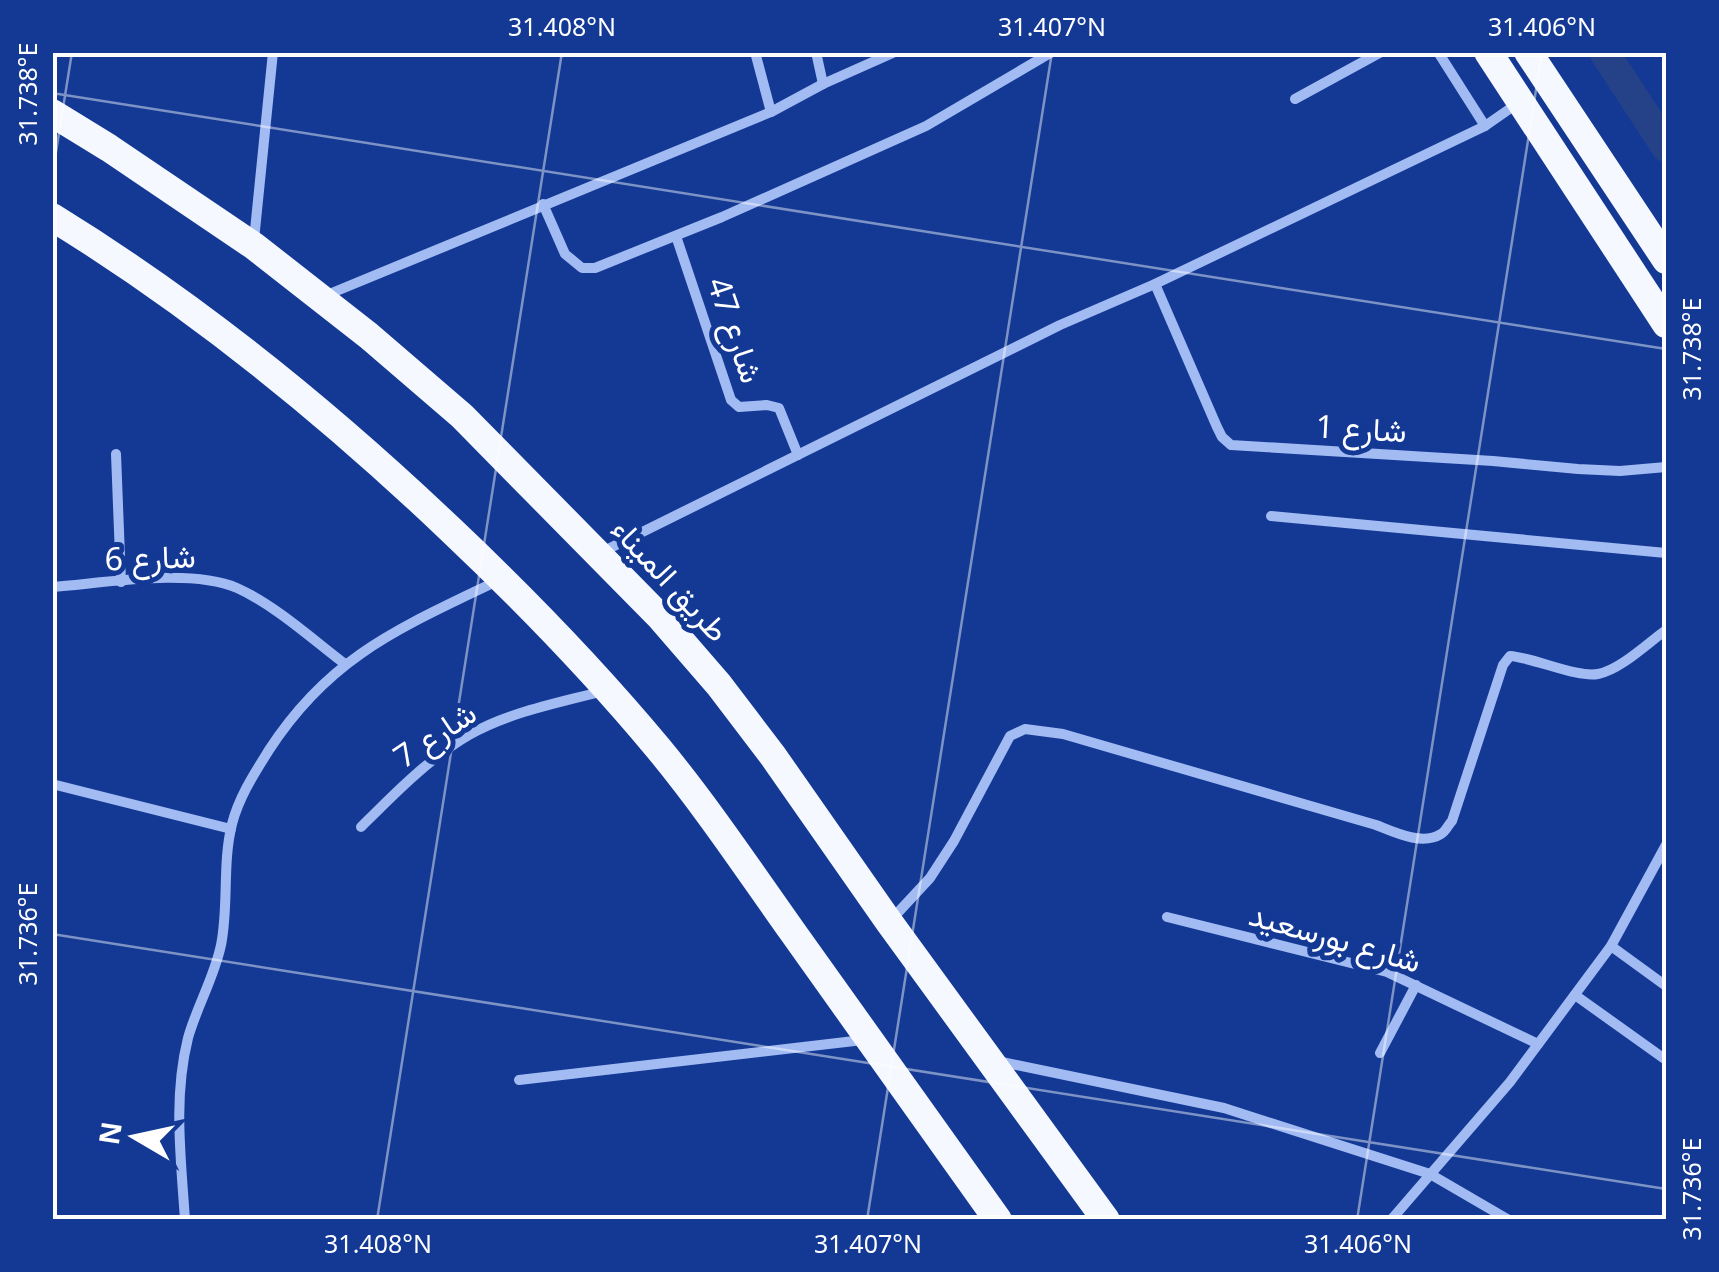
<svg xmlns="http://www.w3.org/2000/svg" width="1719" height="1272" font-family="'Noto Sans',Vazirmatn,sans-serif">
<style>
.lines{fill:none;stroke-linecap:round;stroke-linejoin:round}
.canal{stroke:#254188;stroke-width:30}
.minor{stroke:#a2bbf3;stroke-width:10}
.trunk{stroke:#f6f8ff;stroke-width:28}
.ticks{fill:none;stroke:#fff;stroke-width:2.5;stroke-opacity:0.45}
.labels{text-anchor:middle;stroke-width:10;stroke-linejoin:round;paint-order:stroke}
.street-label{font-size:32px;fill:#fff;stroke:#133995}
.neatline{fill:none;stroke:#fff;stroke-width:4}
.ticks-label{font-size:25px;text-anchor:middle;fill:#fff}
</style>
<rect width="100%" height="100%" fill="#133995"/>
<g class="lines">
<path class="canal" d="M1604,52L1666,147"/>
<g class="minor">
<path d="M755,52L771,112"/>
<path d="M816,52L823,84"/>
<path d="M1438,52L1485,126"/>
<path d="M1295,99L1381,52"/>
<path d="M543,204L565,254L582,268H595L722,217L926,126L1052,52"/>
<path d="M676,236L731,400L739,407L767,405L779,408L798,455"/>
<path d="M254,240L273,52"/>
<path d="M1155,284L1217,427L1222,437L1231,445L1493,461L1578,469L1620,471L1666,467"/>
<path d="M322,297L771,112L823,84L895,52"/>
<path d="M116,454L121,582"/>
<path d="M1271,516L1666,553"/>
<path d="M600,553L1060,325L1155,284L1485,126L1518,103"/>
<path d="M52,587C105,583 190,568 237,588C275,605 312,639 345,664"/>
<path d="M52,784L231,829"/>
<path d="M361,827C394,794 428,759 469,735C509,712 559,703 603,691"/>
<path d="M1167,917L1387,972L1538,1044"/>
<path d="M891,920L930,878L954,841L1010,736L1025,729L1063,734L1376,825C1394,832 1422,846 1441,834C1446,831 1448,825 1452,821L1503,665L1510,656C1535,658 1577,678 1598,674C1620,670 1648,643 1666,630"/>
<path d="M1611,946L1666,986"/>
<path d="M1575,995L1666,1060"/>
<path d="M1380,1053L1416,985"/>
<path d="M997,1061L1224,1108L1430,1174L1509,1220"/>
<path d="M519,1080L863,1040"/>
<path d="M185,1220C181,1159 173,1098 188,1038C197,1006 214,978 221,945C229,905 222,864 232,824C239,797 254,774 269,750C330,656 400,628 497,581"/>
<path d="M1391,1220L1510,1082L1611,946L1666,845"/>
</g>
<g class="trunk">
<path d="M1488,52L1666,324"/>
<path d="M1528,52L1666,260"/>
<path d="M52,113L109,148L254,246L369,336L462,416L661,618L719,685L773,756L889,922L1106,1220"/>
<path d="M52,217C197,306 327,412 450,529C523,598 593,670 658,748C706,806 748,869 792,931C860,1027 929,1123 998,1220"/>
</g>
</g>
<path class="ticks" d="M52,93L1666,349M52,177L72,52M52,934L1666,1189M377,1220L562,52M867,1220L1052,52M1357,1220L1542,52"/>
<g class="labels">
<g class="street-label">
<text transform="translate(735 330) rotate(71)" y="11">شارع 47</text>
<text transform="translate(1361 429) rotate(3)" y="11">شارع 1</text>
<text transform="translate(150 558) rotate(-2)" y="11">شارع 6</text>
<text transform="translate(670 580) rotate(47)" y="11">طريق الميناء</text>
<text transform="translate(435 735) rotate(-34)" y="11">شارع 7</text>
<text transform="translate(1335 938) rotate(16)" y="11">شارع بورسعيد</text>
</g>
</g>
<rect width="1719" height="1272" fill="none" stroke="#133995" stroke-width="110"/>
<g transform="translate(135 1137) rotate(279)" stroke="#133995" stroke-width="8" paint-order="stroke">
<path d="M0-8L18 38L0 25L-18 38Z" fill="#ffffff"/>
<text y="-15" font-size="28" font-weight="bold" text-anchor="middle" fill="#ffffff">N</text>
</g>
<rect x="55" y="55" width="1609" height="1162" class="neatline"/>
<g class="ticks-label">
<text x="562" y="36">31.408°N</text>
<text x="1052" y="36">31.407°N</text>
<text x="1542" y="36">31.406°N</text>
<text transform="translate(28 94) rotate(-90)" y="9">31.738°E</text>
<text transform="translate(1692 349) rotate(-90)" y="9">31.738°E</text>
<text transform="translate(28 934) rotate(-90)" y="9">31.736°E</text>
<text transform="translate(1692 1189) rotate(-90)" y="9">31.736°E</text>
<text x="378" y="1253">31.408°N</text>
<text x="868" y="1253">31.407°N</text>
<text x="1358" y="1253">31.406°N</text>
</g>
</svg>
